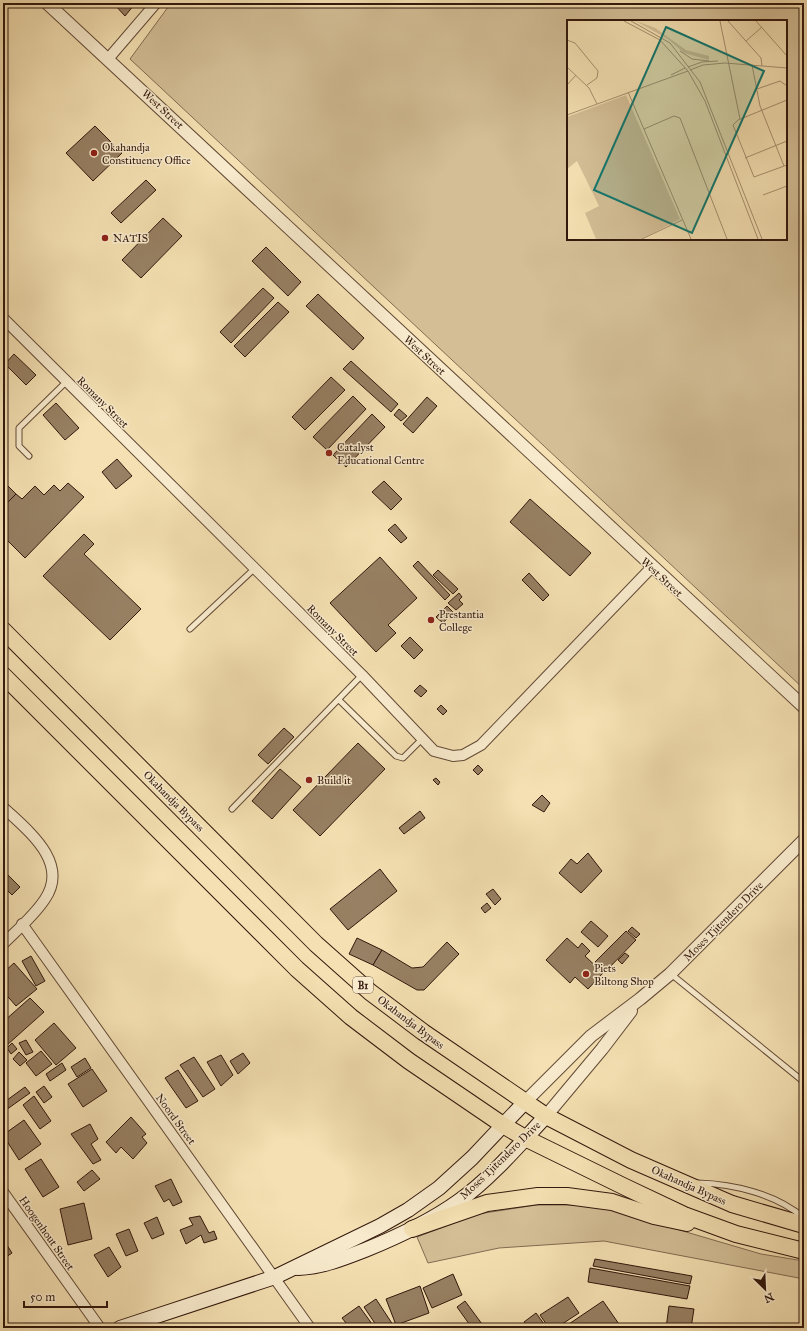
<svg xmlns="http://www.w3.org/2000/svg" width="807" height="1331" font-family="'IM FELL Great Primer',serif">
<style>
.green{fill:#d3be96;stroke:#836b52;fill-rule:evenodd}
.building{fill:#978063;stroke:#33180d}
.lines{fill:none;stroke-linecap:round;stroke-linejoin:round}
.service-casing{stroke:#634a36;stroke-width:7}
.minor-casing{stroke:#634a36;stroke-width:12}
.tertiary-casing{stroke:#634a36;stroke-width:14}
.secondary-casing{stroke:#33180d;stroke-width:16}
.trunk-casing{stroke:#33180d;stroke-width:18}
.service{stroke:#f8ebcd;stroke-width:5}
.minor{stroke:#f8ebcd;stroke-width:10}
.tertiary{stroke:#f8ebcd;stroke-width:12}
.secondary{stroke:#f8ebcd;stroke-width:14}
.trunk{stroke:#f4e0b2;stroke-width:16}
.poi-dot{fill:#8f2418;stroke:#f8ebcd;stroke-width:1.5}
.labels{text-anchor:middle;stroke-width:3;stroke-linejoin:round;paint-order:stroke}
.shield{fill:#f8ebcd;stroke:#6e5747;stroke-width:1}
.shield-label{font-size:10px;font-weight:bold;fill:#33180d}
.street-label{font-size:11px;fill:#33180d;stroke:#f8ebcd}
.poi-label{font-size:11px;fill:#33180d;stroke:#f8ebcd;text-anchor:start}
.inset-road{fill:none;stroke:#a79070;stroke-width:1}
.view{fill:#0f766e;fill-opacity:0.15;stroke:#0f766e;stroke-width:2}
.inset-edge{fill:none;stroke:#33180d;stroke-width:2}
</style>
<rect width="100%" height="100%" fill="#f4e0b2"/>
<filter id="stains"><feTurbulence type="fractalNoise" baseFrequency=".005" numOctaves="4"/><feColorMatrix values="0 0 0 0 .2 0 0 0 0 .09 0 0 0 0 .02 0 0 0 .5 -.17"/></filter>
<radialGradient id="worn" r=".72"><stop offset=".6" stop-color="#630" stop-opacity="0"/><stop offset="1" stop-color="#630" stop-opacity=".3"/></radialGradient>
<g class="green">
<path d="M171,3H804V689L130,59ZM568,21H786V239H568Z"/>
<path d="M536,1205H577L608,1209L761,1254L804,1261V1279L604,1241L499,1248L428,1263L417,1237L478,1214Z"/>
</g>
<g class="building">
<path d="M113,3H132L134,5L125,16Z"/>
<path d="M95,126L122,153L93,181L66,153Z"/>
<path d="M146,180L156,190L121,223L111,213Z"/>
<path d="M163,218L182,236L141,278L122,260Z"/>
<path d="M266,247L301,282L288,296L252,261Z"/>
<path d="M263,288L274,298L231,343L220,332Z"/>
<path d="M318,294L364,338L353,350L306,306Z"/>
<path d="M278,302L289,312L245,357L234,346Z"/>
<path d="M14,354L36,375L26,385L5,364Z"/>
<path d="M351,361L398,404L391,412L343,369Z"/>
<path d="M331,377L345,390L305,430L292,417Z"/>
<path d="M353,396L366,409L327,450L313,437Z"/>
<path d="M427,397L437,406L413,433L403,424Z"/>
<path d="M56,403L79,428L65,440L43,415Z"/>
<path d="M399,409L407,416L401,421L394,415Z"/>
<path d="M372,414L385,427L346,467L333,455Z"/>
<path d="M117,459L132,476L116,489L102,472Z"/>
<path d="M3,481L16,494L3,507Z"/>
<path d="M384,481L402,499L391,510L372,492Z"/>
<path d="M68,483L84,497L25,558L3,536V507L16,494L22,499L35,486L44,495L54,485L60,491Z"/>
<path d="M530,499L591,553L570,576L510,522Z"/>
<path d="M395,524L407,538L401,543L388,530Z"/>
<path d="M84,534L94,544L84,554L141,609L110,640L43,576Z"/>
<path d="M380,557L417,598L388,625L396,633L376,652L330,603Z"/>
<path d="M418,561L450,595L445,600L413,566Z"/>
<path d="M438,570L458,589L453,594L433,575Z"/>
<path d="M529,573L549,595L543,601L522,580Z"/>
<path d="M459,593L462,597L459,600L463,604L456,610L448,603Z"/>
<path d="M447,606L453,612L443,623L436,617Z"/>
<path d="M410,637L423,650L414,659L401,646Z"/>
<path d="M420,685L427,691L421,697L414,691Z"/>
<path d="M441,705L447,711L443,715L437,709Z"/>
<path d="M284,728L294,737L268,764L258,755Z"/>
<path d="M358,743L385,769L320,836L293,810Z"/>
<path d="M478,765L483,770L478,775L473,770Z"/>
<path d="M280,769L301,787L272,819L252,801Z"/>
<path d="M436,778L440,782L438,785L433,780Z"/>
<path d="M542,795L550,803L544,812L532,805Z"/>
<path d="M420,811L425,818L404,834L399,828Z"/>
<path d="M588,853L602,871L581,893L559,873L571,859L577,864Z"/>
<path d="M380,869L397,891L348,930L330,909Z"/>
<path d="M6,873L20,887L12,895L3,886V875Z"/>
<path d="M493,889L501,899L495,905L486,894Z"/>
<path d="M487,903L491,908L485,913L481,908Z"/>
<path d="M591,921L608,936L598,947L581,932Z"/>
<path d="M632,927L640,934L636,938L628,931Z"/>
<path d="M626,931L636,940L605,972L595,962Z"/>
<path d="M357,938L382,950L373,965L349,954Z"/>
<path d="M567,938L578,948L582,943L590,951L585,956L603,973L588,989L575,977L570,983L546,960Z"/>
<path d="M447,942L459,954L424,990H417L373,965L382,950L412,968L423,967Z"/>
<path d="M625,953L629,956L622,964L618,960Z"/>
<path d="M31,956L45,981L36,986L22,961Z"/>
<path d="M14,963L37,989L16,1006L3,991V973Z"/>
<path d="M30,998L44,1012L7,1045L3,1041V1022Z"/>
<path d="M54,1023L76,1048L56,1065L35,1040Z"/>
<path d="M26,1040L33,1052L26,1055L19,1043Z"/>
<path d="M12,1043L17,1049L11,1054L7,1048Z"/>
<path d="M41,1051L52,1064L36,1076L26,1063Z"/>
<path d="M19,1052L27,1060L20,1066L13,1059Z"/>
<path d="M243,1053L250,1063L238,1074L230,1061Z"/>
<path d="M221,1055L233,1075L221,1086L207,1062Z"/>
<path d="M194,1057L215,1089L203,1097L180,1065Z"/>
<path d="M85,1058L91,1068L77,1077L71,1067Z"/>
<path d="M62,1063L66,1070L50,1081L46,1074Z"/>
<path d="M92,1069L107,1091L83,1107L68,1084Z"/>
<path d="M178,1070L198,1101L186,1108L165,1078Z"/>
<path d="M44,1086L52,1097L44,1103L36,1092Z"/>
<path d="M25,1087L30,1093L3,1112V1103Z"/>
<path d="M34,1096L51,1121L40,1129L23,1105Z"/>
<path d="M131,1117L146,1134L142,1137L147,1143L133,1159L121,1147L116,1153L106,1142Z"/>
<path d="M24,1120L41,1144L19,1160L3,1135Z"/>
<path d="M90,1124L98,1139L91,1144L101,1160L93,1164L71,1134Z"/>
<path d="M41,1159L59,1187L43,1197L25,1169Z"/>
<path d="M92,1170L100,1179L84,1191L77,1182Z"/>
<path d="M171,1179L182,1202L173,1206L169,1199L164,1202L155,1186Z"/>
<path d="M84,1203L92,1239L68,1245L60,1209Z"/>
<path d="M200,1216L209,1233L214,1231L217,1239L204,1243L201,1235L186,1244L180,1230L193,1225L189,1218Z"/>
<path d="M157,1217L164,1234L152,1239L144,1223Z"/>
<path d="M129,1229L138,1251L126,1256L116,1234Z"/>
<path d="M3,1239L12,1253L3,1259Z"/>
<path d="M109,1247L121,1267L108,1277L94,1255Z"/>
<path d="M595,1259L692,1276L690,1284L593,1266Z"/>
<path d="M590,1268L690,1286L687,1299L588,1282Z"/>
<path d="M453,1274L462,1295L432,1308L423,1288Z"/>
<path d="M420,1286L429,1313L396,1325L386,1299Z"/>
<path d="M568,1297L579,1313L556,1328H549L540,1315Z"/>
<path d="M376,1299L395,1328H378L364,1307Z"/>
<path d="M465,1301L485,1328H472L457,1307Z"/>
<path d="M603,1301L621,1327L563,1328Z"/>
<path d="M359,1306L375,1328H350L342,1318Z"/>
<path d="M669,1306L694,1309L691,1328H666Z"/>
<path d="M536,1313L547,1328H528L524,1322Z"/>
</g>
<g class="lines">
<g class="service-casing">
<g id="service">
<path d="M29,456L19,446V428L66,382"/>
<path d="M190,629L254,569"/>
<path d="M339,700L396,756L403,758L422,739"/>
<path d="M232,809L362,675"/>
<path d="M671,974L804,1082"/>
<path d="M698,1183C734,1184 776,1194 804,1218"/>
</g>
</g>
<g class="minor-casing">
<g id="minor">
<path d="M108,59L156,3"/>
<path d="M3,318L362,675L434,751L453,756L463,755L481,745L652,567"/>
<path d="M3,807C27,830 70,862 45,899C34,916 17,930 3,944"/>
<path d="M22,924L310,1328"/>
<path d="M3,1192L100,1328"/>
</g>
</g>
<g class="tertiary-casing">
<g id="tertiary">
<path d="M47,3L804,707"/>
<path d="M524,1103L591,1036L640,999L670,974L804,840"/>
<path d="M546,1116L602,1049L631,1011"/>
</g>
</g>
<g class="secondary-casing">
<g id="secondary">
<path d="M298,1268C322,1267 342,1259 365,1250C397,1237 430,1222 459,1201C491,1178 519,1145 546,1116"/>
<path d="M120,1328L275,1277L380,1226L408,1210L439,1188L472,1158L524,1103"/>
</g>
</g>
<g class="trunk-casing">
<g id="trunk">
<path d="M3,630L316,944L370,992L423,1032L546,1116L631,1160L732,1204L804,1225"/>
<path d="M3,675L297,969L351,1017L409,1061L503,1125L525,1138L625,1187L684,1215L736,1234L804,1251"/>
<path d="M412,1229L487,1203L538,1196H567L612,1202L654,1216L687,1223"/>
</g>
</g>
<use href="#service" class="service"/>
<use href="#minor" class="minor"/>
<use href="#tertiary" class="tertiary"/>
<use href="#secondary" class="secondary"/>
<use href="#trunk" class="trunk"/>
</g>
<g class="poi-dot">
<circle cx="94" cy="153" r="4"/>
<circle cx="105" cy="238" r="4"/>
<circle cx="329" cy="453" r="4"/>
<circle cx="431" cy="620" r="4"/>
<circle cx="309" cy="780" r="4"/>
<circle cx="586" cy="974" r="4"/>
</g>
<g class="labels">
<rect class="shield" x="353" y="977" width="20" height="16" rx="3"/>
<g class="shield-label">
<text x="363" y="989">B1</text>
</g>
<g class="street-label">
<text transform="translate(163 109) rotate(43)" y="4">West Street</text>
<text transform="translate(425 355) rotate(43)" y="4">West Street</text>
<text transform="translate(103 402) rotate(45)" y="4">Romany Street</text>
<text transform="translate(662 577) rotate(43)" y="4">West Street</text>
<text transform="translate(333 630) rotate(45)" y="4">Romany Street</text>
<text transform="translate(174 801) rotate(45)" y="4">Okahandja Bypass</text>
<text transform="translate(723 921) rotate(-45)" y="4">Moses Tjitendero Drive</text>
<text transform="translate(411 1022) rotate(37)" y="4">Okahandja Bypass</text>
<text transform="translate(176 1119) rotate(54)" y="4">Noord Street</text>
<text transform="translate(500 1160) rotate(-44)" y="4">Moses Tjitendero Drive</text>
<text transform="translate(689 1185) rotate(24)" y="4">Okahandja Bypass</text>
<text transform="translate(47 1233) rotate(55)" y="4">Hoogenhout Street</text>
</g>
<g class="poi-label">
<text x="102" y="151">Okahandja<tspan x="102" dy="13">Constituency Office</tspan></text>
<text x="113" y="242">NATIS</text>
<text x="337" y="451">Catalyst<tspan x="337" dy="13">Educational Centre</tspan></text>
<text x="439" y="618">Prestantia<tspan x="439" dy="13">College</tspan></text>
<text x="317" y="784">Build it</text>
<text x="594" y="972">Piets<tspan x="594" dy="13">Biltong Shop</tspan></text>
</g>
</g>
<g transform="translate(567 20)">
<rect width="220" height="220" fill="#f4e0b2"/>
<path d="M69,1L88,8L119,30L142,36V40L117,33L101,19ZM59,75L113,199L75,219H29L18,193L32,186L10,141L0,149V97Z" fill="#d3be96"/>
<path class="inset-road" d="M57,1L93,20L121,51L138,81L191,219M64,1L103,23L133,62L195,219M153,1L173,99M161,1L194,38L195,46M189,1L220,36M0,20L8,23L31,51L30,58L20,65M179,21L195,7M113,31L125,39L142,41M185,45L193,86L217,146M0,47L22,68L30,84M121,47L135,42L151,41M123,50L136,45L158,43L220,48M104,55L118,48M0,65L9,55M190,69L213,61L220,66M61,72L124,219M220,80L171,100L166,105L187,157L220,145M0,95L121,51M77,109L107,96L113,98L160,219M178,138L220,121M196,175L220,166M75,219L115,200"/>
<path class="view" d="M99,7L197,51L125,213L27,170Z"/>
<rect width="220" height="220" class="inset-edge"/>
</g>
<rect width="807" height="1331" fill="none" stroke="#f4e0b2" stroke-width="16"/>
<rect x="4" y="4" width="799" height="1323" fill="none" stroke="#33180d" stroke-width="2"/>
<rect x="8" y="8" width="791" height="1315" fill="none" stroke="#33180d"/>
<g transform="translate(765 1289) rotate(156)" stroke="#f8ebcd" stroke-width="3" paint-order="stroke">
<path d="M0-3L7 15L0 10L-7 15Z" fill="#33180d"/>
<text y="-6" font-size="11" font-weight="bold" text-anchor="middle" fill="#33180d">N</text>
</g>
<path d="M24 1301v6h83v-6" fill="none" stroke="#33180d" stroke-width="2"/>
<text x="30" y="1301" font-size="12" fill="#33180d" stroke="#f8ebcd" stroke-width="3" paint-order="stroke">50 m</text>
<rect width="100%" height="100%" filter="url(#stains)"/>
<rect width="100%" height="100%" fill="url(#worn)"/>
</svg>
